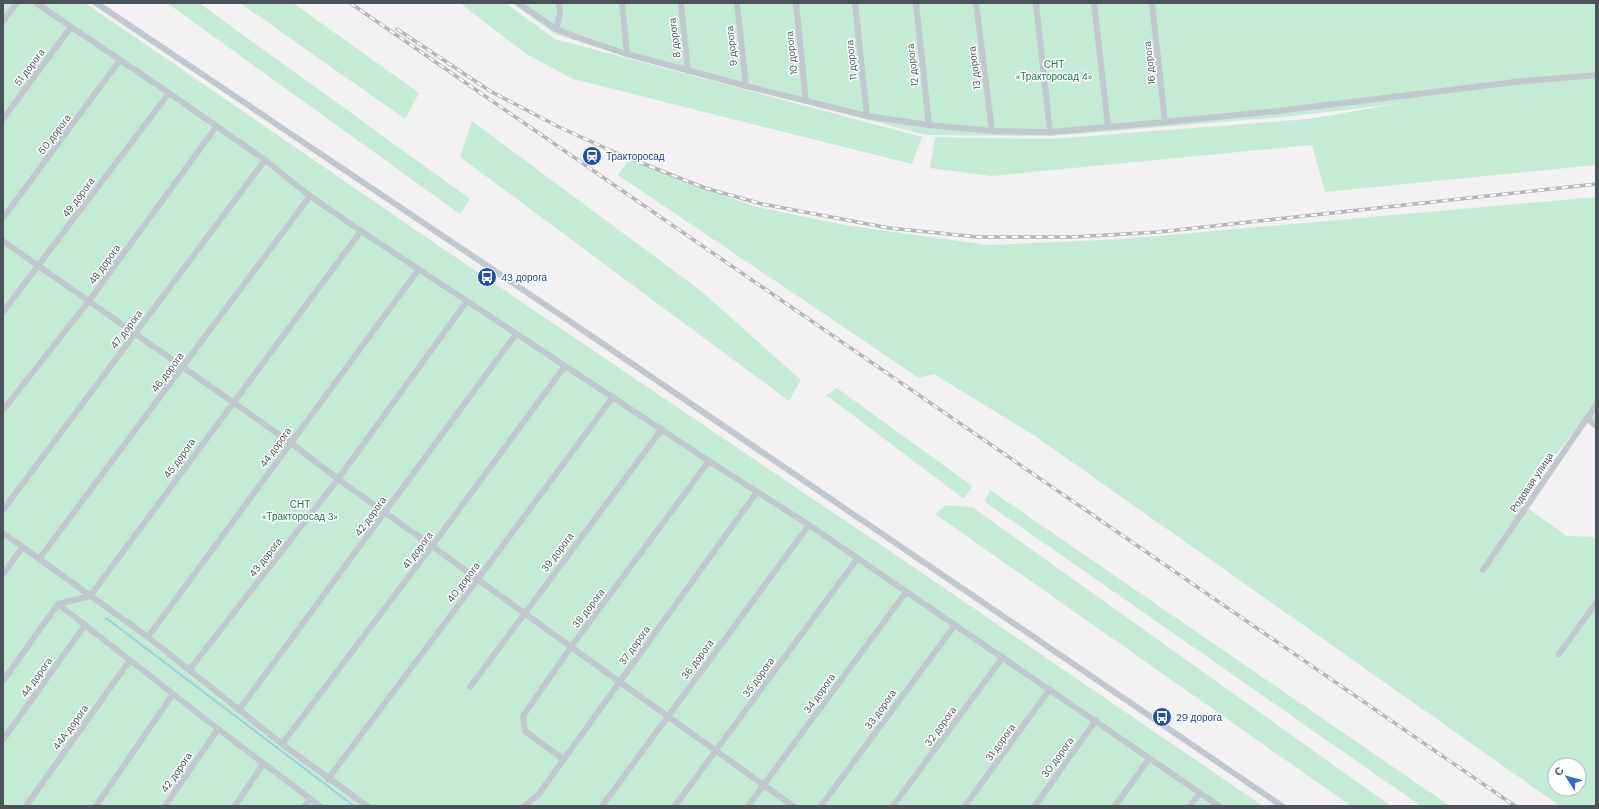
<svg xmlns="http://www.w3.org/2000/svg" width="1599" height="809" font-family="'DM Sans',sans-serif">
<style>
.green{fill:#c4ebd4;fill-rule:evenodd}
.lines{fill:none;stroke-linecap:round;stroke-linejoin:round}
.stream{stroke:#96d2e4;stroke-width:2}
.street{stroke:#c0c7ce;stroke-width:6}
.rail-casing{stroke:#b3b6ba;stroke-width:3.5}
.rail{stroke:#fff;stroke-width:2;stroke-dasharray:6;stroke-linecap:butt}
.labels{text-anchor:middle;stroke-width:3;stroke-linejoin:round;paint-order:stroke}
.street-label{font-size:10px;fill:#4a535c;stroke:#fff}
.park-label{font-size:10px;fill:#21774e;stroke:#fff}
.transit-label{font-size:10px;fill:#164399;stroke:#fff;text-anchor:start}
</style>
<rect width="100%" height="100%" fill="#f3f1f1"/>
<g class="green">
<path d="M3,3H85L442,248L909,564L1263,806H3Z"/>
<path d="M167,3H199L470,199L460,214Z"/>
<path d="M240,3H293L419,93L405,119Z"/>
<path d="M460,3H505L555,39L922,137L912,164L573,79L526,54Z"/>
<path d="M512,3H1596V165L1325,192L1312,145L991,176L930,168L935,137L1052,139L1309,119L1402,103L1293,116L1052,136L926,135L621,55L555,34Z"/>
<path d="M472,121L701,291L801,380L789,401L460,157Z"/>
<path d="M629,160L753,206L844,225L988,245L1124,239L1596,197V426L1585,417L1519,502L1567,536L1596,537V806H1560L1035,436L934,374L919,378L618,175ZM1555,765H1579V789H1555Z"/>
<path d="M837,388L972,486L964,499L826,395Z"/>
<path d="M990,490L1450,806H1421L985,502Z"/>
<path d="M946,505L972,507L1391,806H1351L935,514Z"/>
</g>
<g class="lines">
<path class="stream" d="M106,618L354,806"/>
<g class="street">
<path d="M36,3L169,93L265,160L310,196L361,231L709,461L809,525L1219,806"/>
<path d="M96,3L559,314L1282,806"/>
<path d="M518,3L556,29L576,37L627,54L746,86L867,116L929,125L992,131L1050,132L1165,122L1278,111L1515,82L1596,75"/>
<path d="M622,3L627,54"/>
<path d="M681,3L688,71"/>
<path d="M737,3L746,86"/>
<path d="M796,3L806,101"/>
<path d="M855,3L867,116"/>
<path d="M916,3L929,125"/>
<path d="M976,3L992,131"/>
<path d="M1036,3L1050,132"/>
<path d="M1094,3L1108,126"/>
<path d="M1152,3L1165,122"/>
<path d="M3,21L17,3"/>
<path d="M556,29L560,13L559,3"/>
<path d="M3,119L71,27"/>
<path d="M3,218L120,60"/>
<path d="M3,241L291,443L338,479L432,546L571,647L793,806"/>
<path d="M3,312L169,93"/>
<path d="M3,410L89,301L216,127"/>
<path d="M1587,418L1596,426"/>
<path d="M3,510L265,160"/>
<path d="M3,533L148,637L282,744L367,806"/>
<path d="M39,559L310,196"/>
<path d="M1483,570L1596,405"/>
<path d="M3,574L22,548"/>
<path d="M58,604L218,729L320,806"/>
<path d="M148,637L419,269"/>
<path d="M1559,654L1596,603"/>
<path d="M190,669L338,479L467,301"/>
<path d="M3,681L58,604L90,596L361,231"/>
<path d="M470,687L662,429"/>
<path d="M239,710L516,334"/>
<path d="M3,740L85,625"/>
<path d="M282,744L432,546L565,366"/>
<path d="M564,760L525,731L523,716L571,647L709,461"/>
<path d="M328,779L478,579L613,397"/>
<path d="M26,806L130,660"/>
<path d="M96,806L173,694"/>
<path d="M165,806L218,729"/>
<path d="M235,806L263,764"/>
<path d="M305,806L310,799"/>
<path d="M524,806L538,795L757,492"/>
<path d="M602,806L809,525"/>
<path d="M675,806L857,559"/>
<path d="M748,806L906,592"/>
<path d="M821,806L955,625"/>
<path d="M893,806L1003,657"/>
<path d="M965,806L1050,689"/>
<path d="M1035,806L1096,720"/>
<path d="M1115,806L1149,759"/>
<path d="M1190,806L1200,793"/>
</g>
<g class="rail-casing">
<g id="rail">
<path d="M350,3L1515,806"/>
<path d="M397,29L490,91L559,127L616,153L705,188L762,204L889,228L978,237H1071L1159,232L1596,184"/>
</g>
</g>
<use href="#rail" class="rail"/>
</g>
<defs>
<g id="station-disc" transform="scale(1)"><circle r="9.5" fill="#1a4fb4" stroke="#fff"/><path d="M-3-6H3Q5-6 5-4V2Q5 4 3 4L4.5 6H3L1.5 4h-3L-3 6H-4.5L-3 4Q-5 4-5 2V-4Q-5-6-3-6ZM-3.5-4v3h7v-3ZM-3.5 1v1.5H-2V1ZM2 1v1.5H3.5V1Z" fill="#fff"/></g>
<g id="bus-disc" transform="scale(1)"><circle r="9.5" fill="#1a4fb4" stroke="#fff"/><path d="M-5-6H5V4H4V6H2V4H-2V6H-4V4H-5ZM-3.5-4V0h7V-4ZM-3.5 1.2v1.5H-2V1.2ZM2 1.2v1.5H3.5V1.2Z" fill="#fff"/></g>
</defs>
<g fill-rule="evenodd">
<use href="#station-disc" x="592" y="156"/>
<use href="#bus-disc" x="487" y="277"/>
<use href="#bus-disc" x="1162" y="717"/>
</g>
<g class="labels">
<g class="street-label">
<text transform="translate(674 38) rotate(-97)" y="4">8 дорога</text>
<text transform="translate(731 46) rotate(-96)" y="4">9 дорога</text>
<text transform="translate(791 53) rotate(-96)" y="4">10 дорога</text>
<text transform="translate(851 60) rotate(-96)" y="4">11 дорога</text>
<text transform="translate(1149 63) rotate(-96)" y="4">16 дорога</text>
<text transform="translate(912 65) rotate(-96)" y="4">12 дорога</text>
<text transform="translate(29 67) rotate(-53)" y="4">51 дорога</text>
<text transform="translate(974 68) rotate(-97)" y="4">13 дорога</text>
<text transform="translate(54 134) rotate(-53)" y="4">50 дорога</text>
<text transform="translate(78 197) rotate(-53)" y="4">49 дорога</text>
<text transform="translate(104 264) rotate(-54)" y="4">48 дорога</text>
<text transform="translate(126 329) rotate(-53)" y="4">47 дорога</text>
<text transform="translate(167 372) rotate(-53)" y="4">46 дорога</text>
<text transform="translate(275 447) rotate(-54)" y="4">44 дорога</text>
<text transform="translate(179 458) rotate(-54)" y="4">45 дорога</text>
<text transform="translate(1531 482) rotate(-56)" y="4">Родовая улица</text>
<text transform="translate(370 516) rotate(-54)" y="4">42 дорога</text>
<text transform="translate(417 550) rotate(-53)" y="4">41 дорога</text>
<text transform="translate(557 552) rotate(-53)" y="4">39 дорога</text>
<text transform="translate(265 557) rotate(-52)" y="4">43 дорога</text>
<text transform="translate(463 582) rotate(-53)" y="4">40 дорога</text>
<text transform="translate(588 608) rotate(-53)" y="4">38 дорога</text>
<text transform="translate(634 645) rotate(-54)" y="4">37 дорога</text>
<text transform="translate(697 659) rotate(-53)" y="4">36 дорога</text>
<text transform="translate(36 677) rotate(-54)" y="4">44 дорога</text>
<text transform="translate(758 677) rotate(-54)" y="4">35 дорога</text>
<text transform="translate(819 693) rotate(-54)" y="4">34 дорога</text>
<text transform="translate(880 709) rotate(-54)" y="4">33 дорога</text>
<text transform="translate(940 726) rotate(-54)" y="4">32 дорога</text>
<text transform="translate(70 727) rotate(-54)" y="4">44А дорога</text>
<text transform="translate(1000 742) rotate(-54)" y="4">31 дорога</text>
<text transform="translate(1057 757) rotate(-54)" y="4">30 дорога</text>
<text transform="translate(176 772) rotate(-55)" y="4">42 дорога</text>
</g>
<g class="park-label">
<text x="1054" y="68">СНТ<tspan x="1054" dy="12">«Тракторосад 4»</tspan></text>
<text x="300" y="508">СНТ<tspan x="300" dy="12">«Тракторосад 3»</tspan></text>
</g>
<g class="transit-label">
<text x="606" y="160">Тракторосад</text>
<text x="501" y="281">43 дорога</text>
<text x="1176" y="721">29 дорога</text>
</g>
</g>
<rect width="1599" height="809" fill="none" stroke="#4a535c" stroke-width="8"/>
<g transform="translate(1567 777) rotate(306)"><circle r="19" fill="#ffffff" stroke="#b7babe"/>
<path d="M0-3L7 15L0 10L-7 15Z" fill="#2c71d1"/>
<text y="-6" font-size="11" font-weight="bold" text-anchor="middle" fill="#4a535c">С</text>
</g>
</svg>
